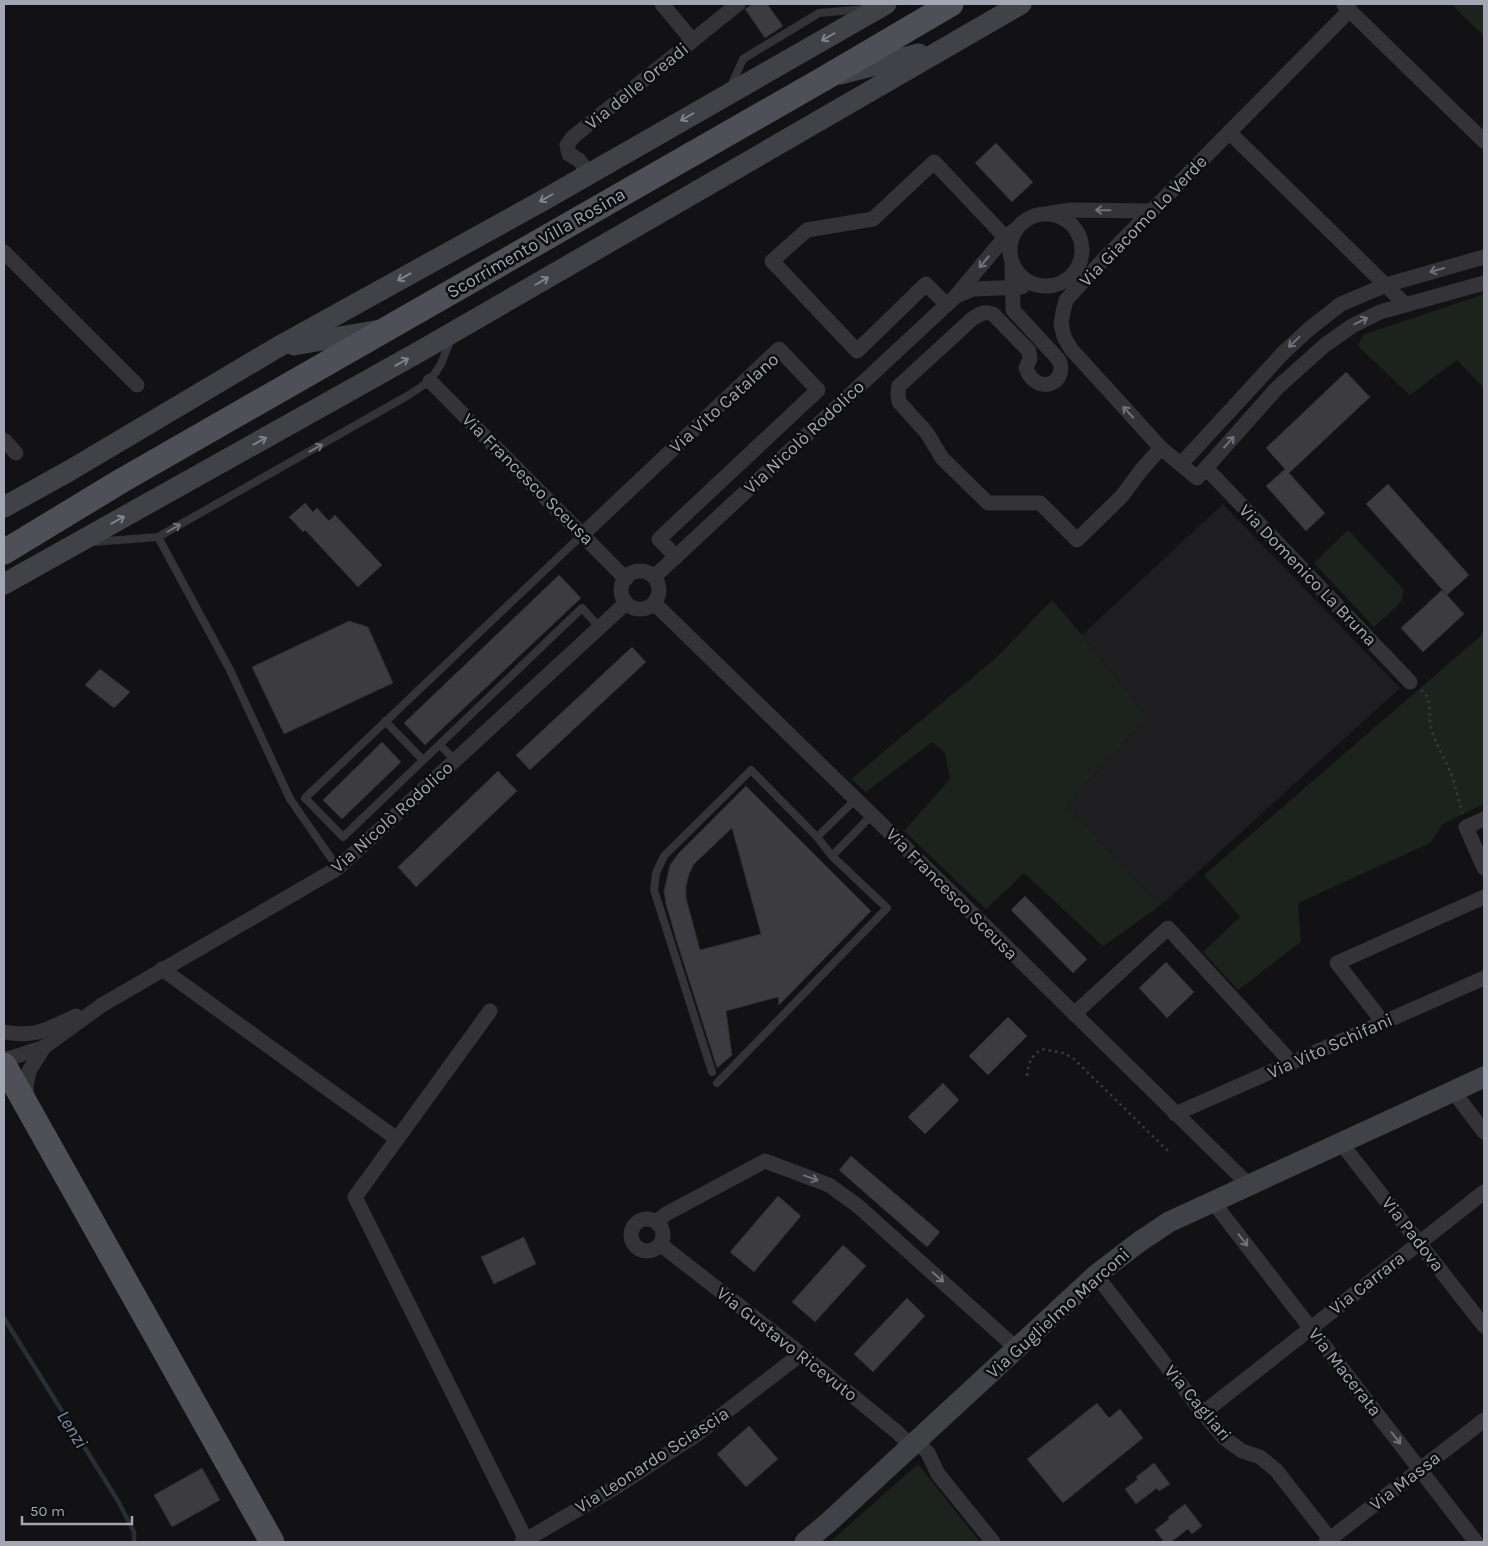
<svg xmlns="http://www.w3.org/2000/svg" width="1488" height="1546" font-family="Karla,sans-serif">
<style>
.built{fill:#1e1e20}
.green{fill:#1c231d}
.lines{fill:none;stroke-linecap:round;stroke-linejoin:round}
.stream{stroke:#282e36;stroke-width:4.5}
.building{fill:#3c3b40;stroke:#2c2c2f;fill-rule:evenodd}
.path{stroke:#393a3f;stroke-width:2.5;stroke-dasharray:2.5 4;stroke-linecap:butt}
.lane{stroke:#333338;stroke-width:8}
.street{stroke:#333338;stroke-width:15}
.secondary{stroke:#414248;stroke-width:21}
.primary{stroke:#4f4f57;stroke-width:25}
.oneway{stroke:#81838e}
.oneway2{stroke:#71727c}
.labels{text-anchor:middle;stroke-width:5;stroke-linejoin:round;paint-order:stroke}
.street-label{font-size:18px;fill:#a3a6b3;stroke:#0d0d0e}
.water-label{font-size:19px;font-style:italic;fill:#7a90ae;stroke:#0d0d0e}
</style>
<rect width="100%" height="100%" fill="#121113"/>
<path class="built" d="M1223,504L1400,688L1160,906L1066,805L1147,718L1082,635Z"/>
<g class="green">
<path d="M1451,4H1484V36Z"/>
<path d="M1484,294V388L1457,360L1410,395L1358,346L1363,335Z"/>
<path d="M1348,530L1404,590L1401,602L1374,627L1314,563Z"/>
<path d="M1052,600L1082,635L1147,718L1066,805L1160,906L1103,946L1024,873L986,909L904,831L950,779L945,753L932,742L866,792L851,779L997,657Z"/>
<path d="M1484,633V804L1443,824L1430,843L1298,903L1301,942L1238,990L1203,952L1240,917L1204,875Z"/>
<path d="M918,1464L980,1542H830Z"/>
</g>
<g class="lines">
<path class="stream" d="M4,1318L118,1501L134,1532V1542"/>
</g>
<g class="building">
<path d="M753,4H767L783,26L765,38L745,9Z"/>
<path d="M996,143L1033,182L1012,202L975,163Z"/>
<path d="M1346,372L1370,397L1289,473L1325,513L1306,531L1266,486L1285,469L1266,448Z"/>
<path d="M1388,484L1469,575L1447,595L1464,614L1423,652L1401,628L1442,590L1447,595L1366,504Z"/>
<path d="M305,503L313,512L317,508L329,521L335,515L382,565L358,587L305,530L303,532L289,517Z"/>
<path d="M559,575L581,598L425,745L404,723Z"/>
<path d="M349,621L368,627L393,683L284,734L252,667Z"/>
<path d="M632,647L646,662L530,770L516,755Z"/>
<path d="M100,669L130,692L114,708L85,685Z"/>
<path d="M382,742L401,762L342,819L323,800Z"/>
<path d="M498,771L517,791L416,887L398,867Z"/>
<path d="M746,786L871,911L779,1005L778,997L726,1011L732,1055L717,1068L677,942L666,904L664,891L670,865L678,854ZM732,828L761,934L700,950L686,898V886L689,874L694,864Z"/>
<path d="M1025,896L1087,959L1073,973L1011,910Z"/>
<path d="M1166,962L1194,992L1167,1018L1139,988Z"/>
<path d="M1008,1017L1027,1036L988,1075L969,1056Z"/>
<path d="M943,1083L959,1100L925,1134L908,1117Z"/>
<path d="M851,1156L940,1232L927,1247L839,1170Z"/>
<path d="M778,1196L801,1216L754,1272L730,1252Z"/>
<path d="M524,1237L536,1264L494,1284L481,1257Z"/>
<path d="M843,1245L866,1266L815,1322L792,1302Z"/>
<path d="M907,1298L925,1316L873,1372L854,1354Z"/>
<path d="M1097,1403L1109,1418L1120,1409L1143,1438L1063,1503L1027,1459Z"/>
<path d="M749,1426L778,1459L746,1487L717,1454Z"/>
<path d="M1154,1463L1170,1484L1159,1491L1157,1488L1136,1504L1125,1489L1138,1479L1136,1477Z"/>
<path d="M202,1468L220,1500L172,1527L154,1495Z"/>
<path d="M1185,1504L1202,1526L1192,1534L1188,1529L1171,1542H1164L1155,1530L1169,1519L1168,1517Z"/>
</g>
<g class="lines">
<g class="path">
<path d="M1421,690C1432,698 1429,710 1430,722C1433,741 1445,758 1452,776C1456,787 1459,801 1462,813"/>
<path d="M1027,1076C1029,1062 1030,1057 1042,1049L1063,1053L1073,1058L1168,1151"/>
</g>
<g class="lane">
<path d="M731,86L743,59L819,13L865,9"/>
<path d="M583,534L305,798L343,837L582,608L600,628"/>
<path d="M158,537L230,670L290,799L338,868"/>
<path d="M93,542L158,537L407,396L430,381L441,364L451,339"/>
<path d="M385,721L423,760"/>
<path d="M440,745L456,761"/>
<path d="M832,856L872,815"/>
<path d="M712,1072L654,890L656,873L664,856L751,770L817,837L856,799"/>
<path d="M717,1083L887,908L832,856L817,837"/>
</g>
<g class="street">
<path d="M662,4L692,40"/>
<path d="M1344,5L1484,141"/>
<path d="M1229,132L1406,305"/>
<path d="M589,174L579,160L569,154L567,145L573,137L738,4"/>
<path d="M1051,213L1071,210L1152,211"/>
<circle cx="1046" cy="250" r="36"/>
<path d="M4,252L137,385"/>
<path d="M1012,265L1013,310L1059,360C1069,382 1037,398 1026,368L1030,359L1029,351L993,314C984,311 979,314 972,319L899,386L898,393L899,402L927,433L942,458L988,503H1040L1077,540L1122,496L1142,469L1161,448L1197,478L1277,388L1325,345L1352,326L1380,312L1484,283"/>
<path d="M956,296L973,289L1022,287"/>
<path d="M946,304L926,284L857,351L772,261L807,230L873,219L934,162L1005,237"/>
<path d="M430,381L626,579"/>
<path d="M4,440L16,453"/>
<path d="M1161,448L1071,349L1064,337L1061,324L1063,312L1066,300L1106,257L1350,10"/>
<path d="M1181,464L1284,352L1309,329L1341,304L1386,285L1484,257"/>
<path d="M1206,468L1410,682"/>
<path d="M583,534L779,349L818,390L659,539L676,557"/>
<circle cx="640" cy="590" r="19"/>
<path d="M654,577L955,297L1005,237L1016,229"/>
<path d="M654,603L872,815L1249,1185"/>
<path d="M1484,819L1466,827L1484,868"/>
<path d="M162,969L397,1139"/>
<path d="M490,1011L355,1197L526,1540"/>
<path d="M1074,1014L1168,928L1291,1062"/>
<path d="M1383,1022L1337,963L1484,897"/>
<path d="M4,1032C36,1038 48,1029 76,1016"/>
<path d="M4,1059L14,1057L44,1047"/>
<path d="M1453,1091L1484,1132"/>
<path d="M27,1100L26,1086L29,1071L44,1047L102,1005L338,868L626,603"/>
<path d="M1175,1114L1484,978"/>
<path d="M1341,1143L1484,1326"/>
<path d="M1213,1202L1476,1542"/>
<circle cx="647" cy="1235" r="16"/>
<path d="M656,1222L666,1214L765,1161L829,1185L858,1206L1016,1348"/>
<path d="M660,1244L801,1354L897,1432L911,1446"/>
<path d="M1096,1275L1203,1413L1224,1438L1242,1451L1260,1457L1276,1470L1330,1539"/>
<path d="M1203,1413L1484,1192"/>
<path d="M917,1441L928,1453L938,1474L993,1542"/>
<path d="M522,1542L613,1489L696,1435L801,1354"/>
<path d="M1326,1542L1484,1420"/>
</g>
<g class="secondary">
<path d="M840,74L919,54"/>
<path d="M294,345L380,330"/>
<path d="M4,507L69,471L278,347L542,201L886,4"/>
<path d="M4,584L424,349L1021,4"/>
<path d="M805,1542L830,1521L1096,1275L1139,1242L1169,1222L1484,1077"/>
</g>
<g class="primary">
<path d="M4,552L121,481L825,78L951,4"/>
<path d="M4,1065L272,1542"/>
</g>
</g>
<defs><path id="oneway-shaft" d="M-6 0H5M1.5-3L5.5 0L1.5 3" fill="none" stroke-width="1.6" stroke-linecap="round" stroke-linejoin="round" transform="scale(1.25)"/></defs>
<g class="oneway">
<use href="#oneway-shaft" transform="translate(828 37) rotate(150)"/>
<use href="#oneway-shaft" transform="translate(687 117) rotate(150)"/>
<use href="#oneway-shaft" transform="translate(546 198) rotate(150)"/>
<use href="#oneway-shaft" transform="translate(404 277) rotate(151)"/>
<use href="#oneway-shaft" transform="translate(542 281) rotate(-30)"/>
<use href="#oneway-shaft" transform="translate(402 362) rotate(-29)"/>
<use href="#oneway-shaft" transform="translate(260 441) rotate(-29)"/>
<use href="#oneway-shaft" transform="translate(118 520) rotate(-29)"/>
</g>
<g class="oneway2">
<use href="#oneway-shaft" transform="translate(1103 210) rotate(-179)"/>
<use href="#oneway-shaft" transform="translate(984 262) rotate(130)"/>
<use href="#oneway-shaft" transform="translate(1437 270) rotate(164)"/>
<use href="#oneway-shaft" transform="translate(1361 321) rotate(-27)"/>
<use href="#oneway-shaft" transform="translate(1294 342) rotate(137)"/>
<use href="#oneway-shaft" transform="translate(1128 412) rotate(-133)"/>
<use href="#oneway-shaft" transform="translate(1229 442) rotate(-48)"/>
<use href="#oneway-shaft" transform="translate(316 448) rotate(-29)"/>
<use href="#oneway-shaft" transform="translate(174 528) rotate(-30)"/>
<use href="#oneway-shaft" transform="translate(811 1178) rotate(20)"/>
<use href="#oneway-shaft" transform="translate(1243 1240) rotate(52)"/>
<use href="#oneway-shaft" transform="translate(938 1277) rotate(42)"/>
<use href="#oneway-shaft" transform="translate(1396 1438) rotate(52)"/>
</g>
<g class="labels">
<g class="street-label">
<text transform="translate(637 86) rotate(-39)" y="6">Via delle Oreadi</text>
<text transform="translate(1143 221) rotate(-46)" y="6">Via Giacomo Lo Verde</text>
<text transform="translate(536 243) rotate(-30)" y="6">Scorrimento Villa Rosina</text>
<text transform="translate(724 403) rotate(-42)" y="6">Via Vito Catalano</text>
<text transform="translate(804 437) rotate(-43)" y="6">Via Nicolò Rodolico</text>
<text transform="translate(528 479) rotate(45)" y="6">Via Francesco Sceusa</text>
<text transform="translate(1308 575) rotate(46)" y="6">Via Domenico La Bruna</text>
<text transform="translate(392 817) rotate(-42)" y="6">Via Nicolò Rodolico</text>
<text transform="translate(952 894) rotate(45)" y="6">Via Francesco Sceusa</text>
<text transform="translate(1330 1046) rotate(-24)" y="6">Via Vito Schifani</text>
<text transform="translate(1413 1234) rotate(52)" y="6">Via Padova</text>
<text transform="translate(1367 1283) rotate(-38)" y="6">Via Carrara</text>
<text transform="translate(1058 1313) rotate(-42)" y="6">Via Guglielmo Marconi</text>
<text transform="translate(787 1344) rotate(38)" y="6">Via Gustavo Ricevuto</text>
<text transform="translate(1345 1372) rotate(52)" y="6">Via Macerata</text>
<text transform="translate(1198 1403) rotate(50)" y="6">Via Cagliari</text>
<text transform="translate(652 1460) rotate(-33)" y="6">Via Leonardo Sciascia</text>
<text transform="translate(1405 1481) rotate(-38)" y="6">Via Massa</text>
</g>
<g class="water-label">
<text transform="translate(73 1429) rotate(58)" y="7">Lenzi</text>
</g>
</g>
<rect width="1488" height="1546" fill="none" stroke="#a3a6b3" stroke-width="10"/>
<path d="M22 1516v8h110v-8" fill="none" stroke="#a3a6b3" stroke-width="2.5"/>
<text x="30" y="1516" font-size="15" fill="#a3a6b3" stroke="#0d0d0e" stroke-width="4" paint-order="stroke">50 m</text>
</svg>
